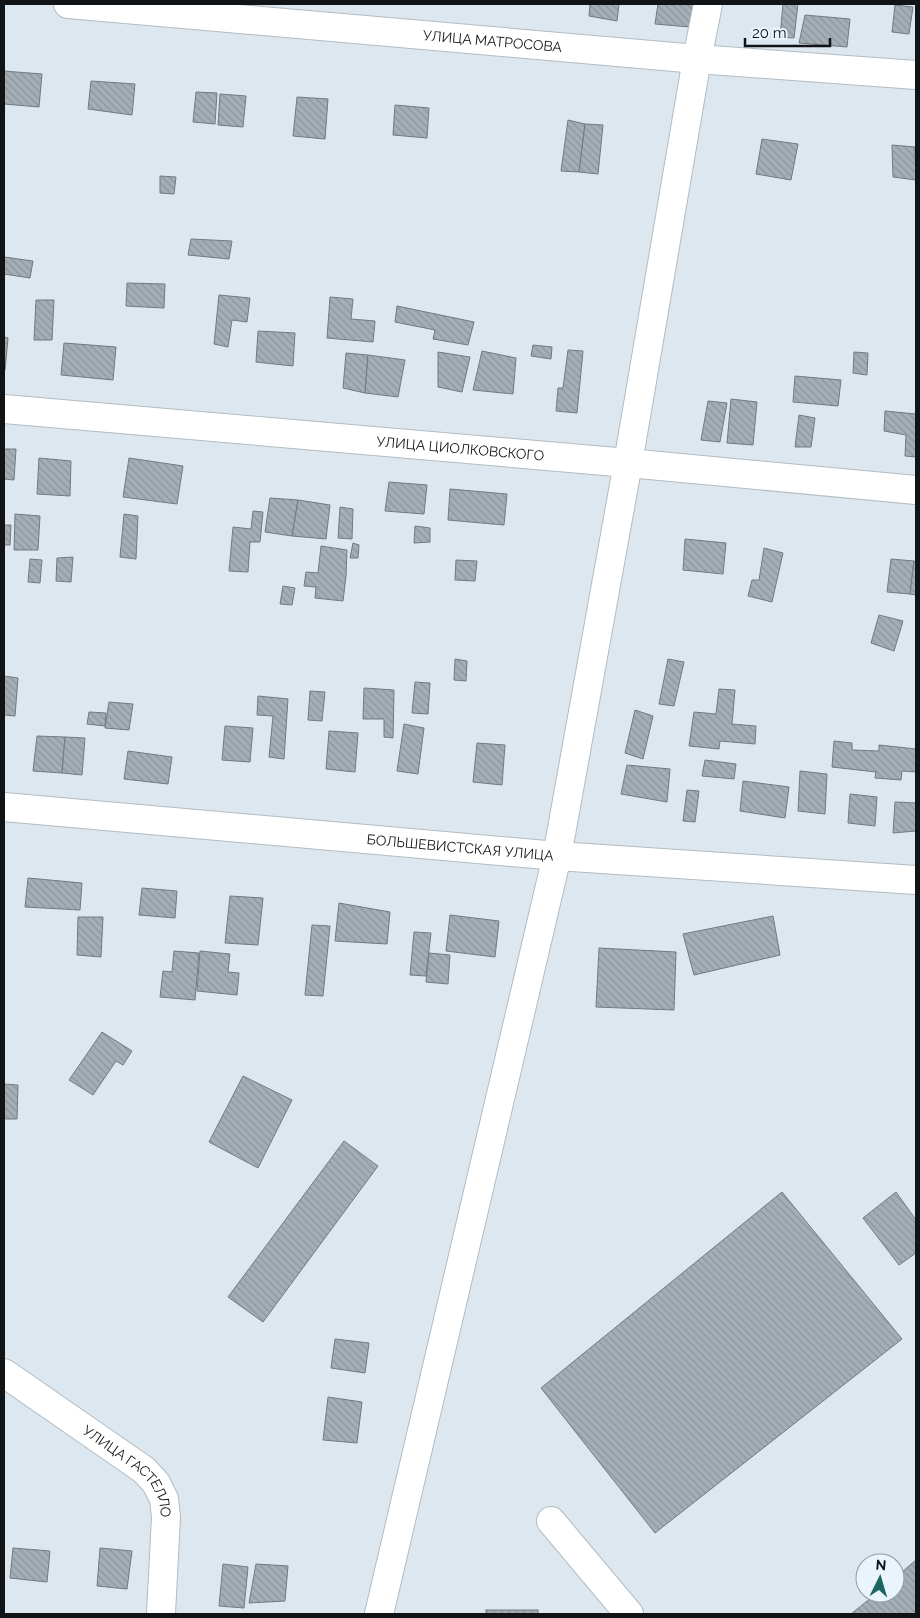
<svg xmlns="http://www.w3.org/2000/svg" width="920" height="1618" font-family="Raleway,sans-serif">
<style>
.building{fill:url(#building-back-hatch);stroke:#717a82}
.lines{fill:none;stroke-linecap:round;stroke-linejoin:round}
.minor-casing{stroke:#b2bcc3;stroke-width:30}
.minor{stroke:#fff;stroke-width:28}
.labels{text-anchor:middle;stroke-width:4;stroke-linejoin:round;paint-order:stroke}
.street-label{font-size:14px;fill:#111417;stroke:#eaf4fd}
</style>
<defs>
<pattern id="building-back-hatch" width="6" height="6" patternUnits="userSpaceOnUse" patternTransform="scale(1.25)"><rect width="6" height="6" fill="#a4aeb5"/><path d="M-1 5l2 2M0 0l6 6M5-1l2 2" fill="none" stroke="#8c959b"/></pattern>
</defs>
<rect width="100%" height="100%" fill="#dde7ef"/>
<g class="building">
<path d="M590,4H619L617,21L589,16Z"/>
<path d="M658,4H693L690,27L655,24Z"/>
<path d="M783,4H798L794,38L780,37Z"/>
<path d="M895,5L913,7L909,34L892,32Z"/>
<path d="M805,15L850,19L847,47L799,43Z"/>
<path d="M4,71L42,74L39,107L4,104Z"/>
<path d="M91,81L135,84L132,115L88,109Z"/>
<path d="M196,92L217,93L215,124L193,122Z"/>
<path d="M220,94L246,96L243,127L218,125Z"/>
<path d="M297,97L328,99L325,139L293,136Z"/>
<path d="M395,105L429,108L427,138L393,135Z"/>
<path d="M568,120L585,124L579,172L561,171Z"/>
<path d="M585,124L603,125L598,174L579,172Z"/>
<path d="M762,139L798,144L791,180L756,174Z"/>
<path d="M892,145L915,147L916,180L893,177Z"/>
<path d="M160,176L176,177L174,194L160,193Z"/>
<path d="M191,239L232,241L229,259L188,255Z"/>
<path d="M4,257L33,261L30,278L4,274Z"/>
<path d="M127,283L165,284L164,308L126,306Z"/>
<path d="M219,295L250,298L247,322L232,320L228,347L214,344Z"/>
<path d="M330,297L353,299L351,319L375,321L373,342L327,338Z"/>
<path d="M36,300H54L52,340H34Z"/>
<path d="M397,306L474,322L468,345L433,339L435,330L395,322Z"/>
<path d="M258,331L295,333L293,366L256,362Z"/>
<path d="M4,337L8,338L5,370H4Z"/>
<path d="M64,343L116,347L113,380L61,375Z"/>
<path d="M533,345L552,347L551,359L531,356Z"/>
<path d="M568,350L583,351L577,413L556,411L558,388H563Z"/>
<path d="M482,351L516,358L513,394L473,390Z"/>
<path d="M438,352L470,357L462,392L438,387Z"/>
<path d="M854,352L868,353L867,375L853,373Z"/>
<path d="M346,353L368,355L365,393L343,388Z"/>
<path d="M368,355L405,360L398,397L365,393Z"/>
<path d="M795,376L841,380L838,406L793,402Z"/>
<path d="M731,399L757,402L753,445L727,443Z"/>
<path d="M708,401L727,403L720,442L701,440Z"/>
<path d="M885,411L916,414V457L905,456L906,435L884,431Z"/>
<path d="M799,415L815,418L811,447H795Z"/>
<path d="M4,449H16L14,480L4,479Z"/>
<path d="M39,458L71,461L70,496L37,494Z"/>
<path d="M129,458L183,466L177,504L123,497Z"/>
<path d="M389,482L427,485L424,514L385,511Z"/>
<path d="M450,489L507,494L504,525L448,520Z"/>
<path d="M270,498L298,500L292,536L265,532Z"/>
<path d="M298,500L330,505L326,539L292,536Z"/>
<path d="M340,507L353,509L352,539L338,538Z"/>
<path d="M253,511L263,512L260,542H250L248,572L229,571L233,527L251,529Z"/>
<path d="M15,514L40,516L38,550H14Z"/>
<path d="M124,514L138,516L136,559L120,557Z"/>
<path d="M4,525H11L10,545H4Z"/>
<path d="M415,526L430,528V542L414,543Z"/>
<path d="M685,539L726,543L723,574L683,570Z"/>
<path d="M353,543L359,545L358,558H350Z"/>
<path d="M321,546L347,550L346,576L343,601L315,598L316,587L304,586L306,572L318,573Z"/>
<path d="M764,548L783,553L772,602L748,596L752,580H759Z"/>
<path d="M73,557L71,582L56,581L57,558Z"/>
<path d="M30,559L42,560L40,583L28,582Z"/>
<path d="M891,559L914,561L910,594L887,592Z"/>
<path d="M456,560L477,561L475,581L455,580Z"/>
<path d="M914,561L916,562V595L910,594Z"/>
<path d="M283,586L295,588L292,605L280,604Z"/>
<path d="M879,615L903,621L894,651L871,643Z"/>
<path d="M455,659L467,661L466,681L454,680Z"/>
<path d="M668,659L684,662L674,706L659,704Z"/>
<path d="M4,676L18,678L15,716L4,715Z"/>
<path d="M415,682L430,683L428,714L412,713Z"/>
<path d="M364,688L394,690L393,738L384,737V719H363Z"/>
<path d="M719,689L735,690L732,724L756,726L755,744L720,741L719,749L689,746L694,712L716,714Z"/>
<path d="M310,691L325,692L322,721L308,720Z"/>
<path d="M258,696L288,699L284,759L269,757L273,716L257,715Z"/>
<path d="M109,702L133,704L129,730L105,728Z"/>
<path d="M635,710L653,716L643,759L625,753Z"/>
<path d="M89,712L106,713L105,726L87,724Z"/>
<path d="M404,724L424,728L418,774L397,771Z"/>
<path d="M225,726L253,728L250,762L222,760Z"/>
<path d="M329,731L358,733L355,772L326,769Z"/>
<path d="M37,736L65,737L62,773L33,771Z"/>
<path d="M65,737L85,738L82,775L62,773Z"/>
<path d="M834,741L852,743V750L879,751V745L916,749V772L902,771L901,780L875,778L876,772L832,767Z"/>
<path d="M477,743L505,745L502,785L473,782Z"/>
<path d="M128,751L172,757L168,784L124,779Z"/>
<path d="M705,760L736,764L734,779L702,776Z"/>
<path d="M627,765L670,769L667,802L621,794Z"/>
<path d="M800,771L827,774L825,814L798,811Z"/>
<path d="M743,781L789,787L785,818L740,811Z"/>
<path d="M687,790L699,791L695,822L683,821Z"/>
<path d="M850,794L877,797L875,826L848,823Z"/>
<path d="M895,802L916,803V831L893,833Z"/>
<path d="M28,878L82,883L80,910L25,907Z"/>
<path d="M142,888L177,891L175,918L139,915Z"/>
<path d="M230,896L263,898L258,945L225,943Z"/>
<path d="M339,903L390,912L387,944L335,941Z"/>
<path d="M450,915L499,921L495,957L446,951Z"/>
<path d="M773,916L780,955L694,975L683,934Z"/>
<path d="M78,917H103L101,957L77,955Z"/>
<path d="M312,925L330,926L323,996L305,995Z"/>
<path d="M414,932L431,933L426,976L410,975Z"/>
<path d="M599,948L676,952L674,1010L596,1007Z"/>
<path d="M174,951L199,953L195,1000L160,997L163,971L172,972Z"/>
<path d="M200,951L230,954L228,972L239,973L237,995L197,991Z"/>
<path d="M429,953L450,955L448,984L426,982Z"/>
<path d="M102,1032L132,1051L123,1065L116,1061L93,1095L69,1080Z"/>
<path d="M243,1076L292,1100L258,1168L209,1142Z"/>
<path d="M4,1084L18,1085L17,1119H4Z"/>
<path d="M344,1141L378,1166L263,1322L228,1297Z"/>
<path d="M782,1192L902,1339L655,1533L541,1388Z"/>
<path d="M896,1192L916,1220V1253L899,1265L863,1218Z"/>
<path d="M335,1339L369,1343L365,1373L331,1368Z"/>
<path d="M328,1397L362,1402L357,1443L323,1440Z"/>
<path d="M13,1548L50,1551L47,1582L10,1578Z"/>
<path d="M100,1548L132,1551L127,1589L97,1586Z"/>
<path d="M916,1560V1614H851L877,1593H895V1578Z"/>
<path d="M223,1564L248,1567L244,1608L219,1606Z"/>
<path d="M256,1564L288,1566L285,1601L249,1603Z"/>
<rect x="486" y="1610" width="52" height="4"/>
</g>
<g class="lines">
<g class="minor-casing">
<g id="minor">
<path id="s1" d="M68,4L697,59L916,75"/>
<path id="s2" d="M4,409L628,463L916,490"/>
<path id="s3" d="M4,807L557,856L916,880"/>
<path id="s4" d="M4,1373L144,1470L156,1483L164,1499L166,1517L161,1614"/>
<path d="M551,1521L629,1614"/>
<path d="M379,1614L557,856L628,463L697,59L708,4"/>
</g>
</g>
<use href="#minor" class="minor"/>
</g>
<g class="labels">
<g class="street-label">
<text dy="5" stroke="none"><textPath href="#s1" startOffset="426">УЛИЦА МАТРОСОВА</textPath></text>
<text dy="5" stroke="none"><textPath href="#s2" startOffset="458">УЛИЦА ЦИОЛКОВСКОГО</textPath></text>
<text dy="5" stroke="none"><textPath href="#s3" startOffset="458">БОЛЬШЕВИСТСКАЯ УЛИЦА</textPath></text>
<text dy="5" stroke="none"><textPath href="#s4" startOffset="161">УЛИЦА ГАСТЕЛЛО</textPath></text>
</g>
</g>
<rect width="920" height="1618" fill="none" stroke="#111417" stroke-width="10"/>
<g transform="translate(880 1578) rotate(5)"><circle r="24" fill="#eaf4fd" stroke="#939aa1"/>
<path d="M0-4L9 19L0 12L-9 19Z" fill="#1b665f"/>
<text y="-8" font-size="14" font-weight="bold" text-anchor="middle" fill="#111417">N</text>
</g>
<path d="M745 38v8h85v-8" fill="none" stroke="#111417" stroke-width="2.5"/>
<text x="752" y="38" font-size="15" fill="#111417" stroke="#eaf4fd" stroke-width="4" paint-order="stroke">20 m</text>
</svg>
